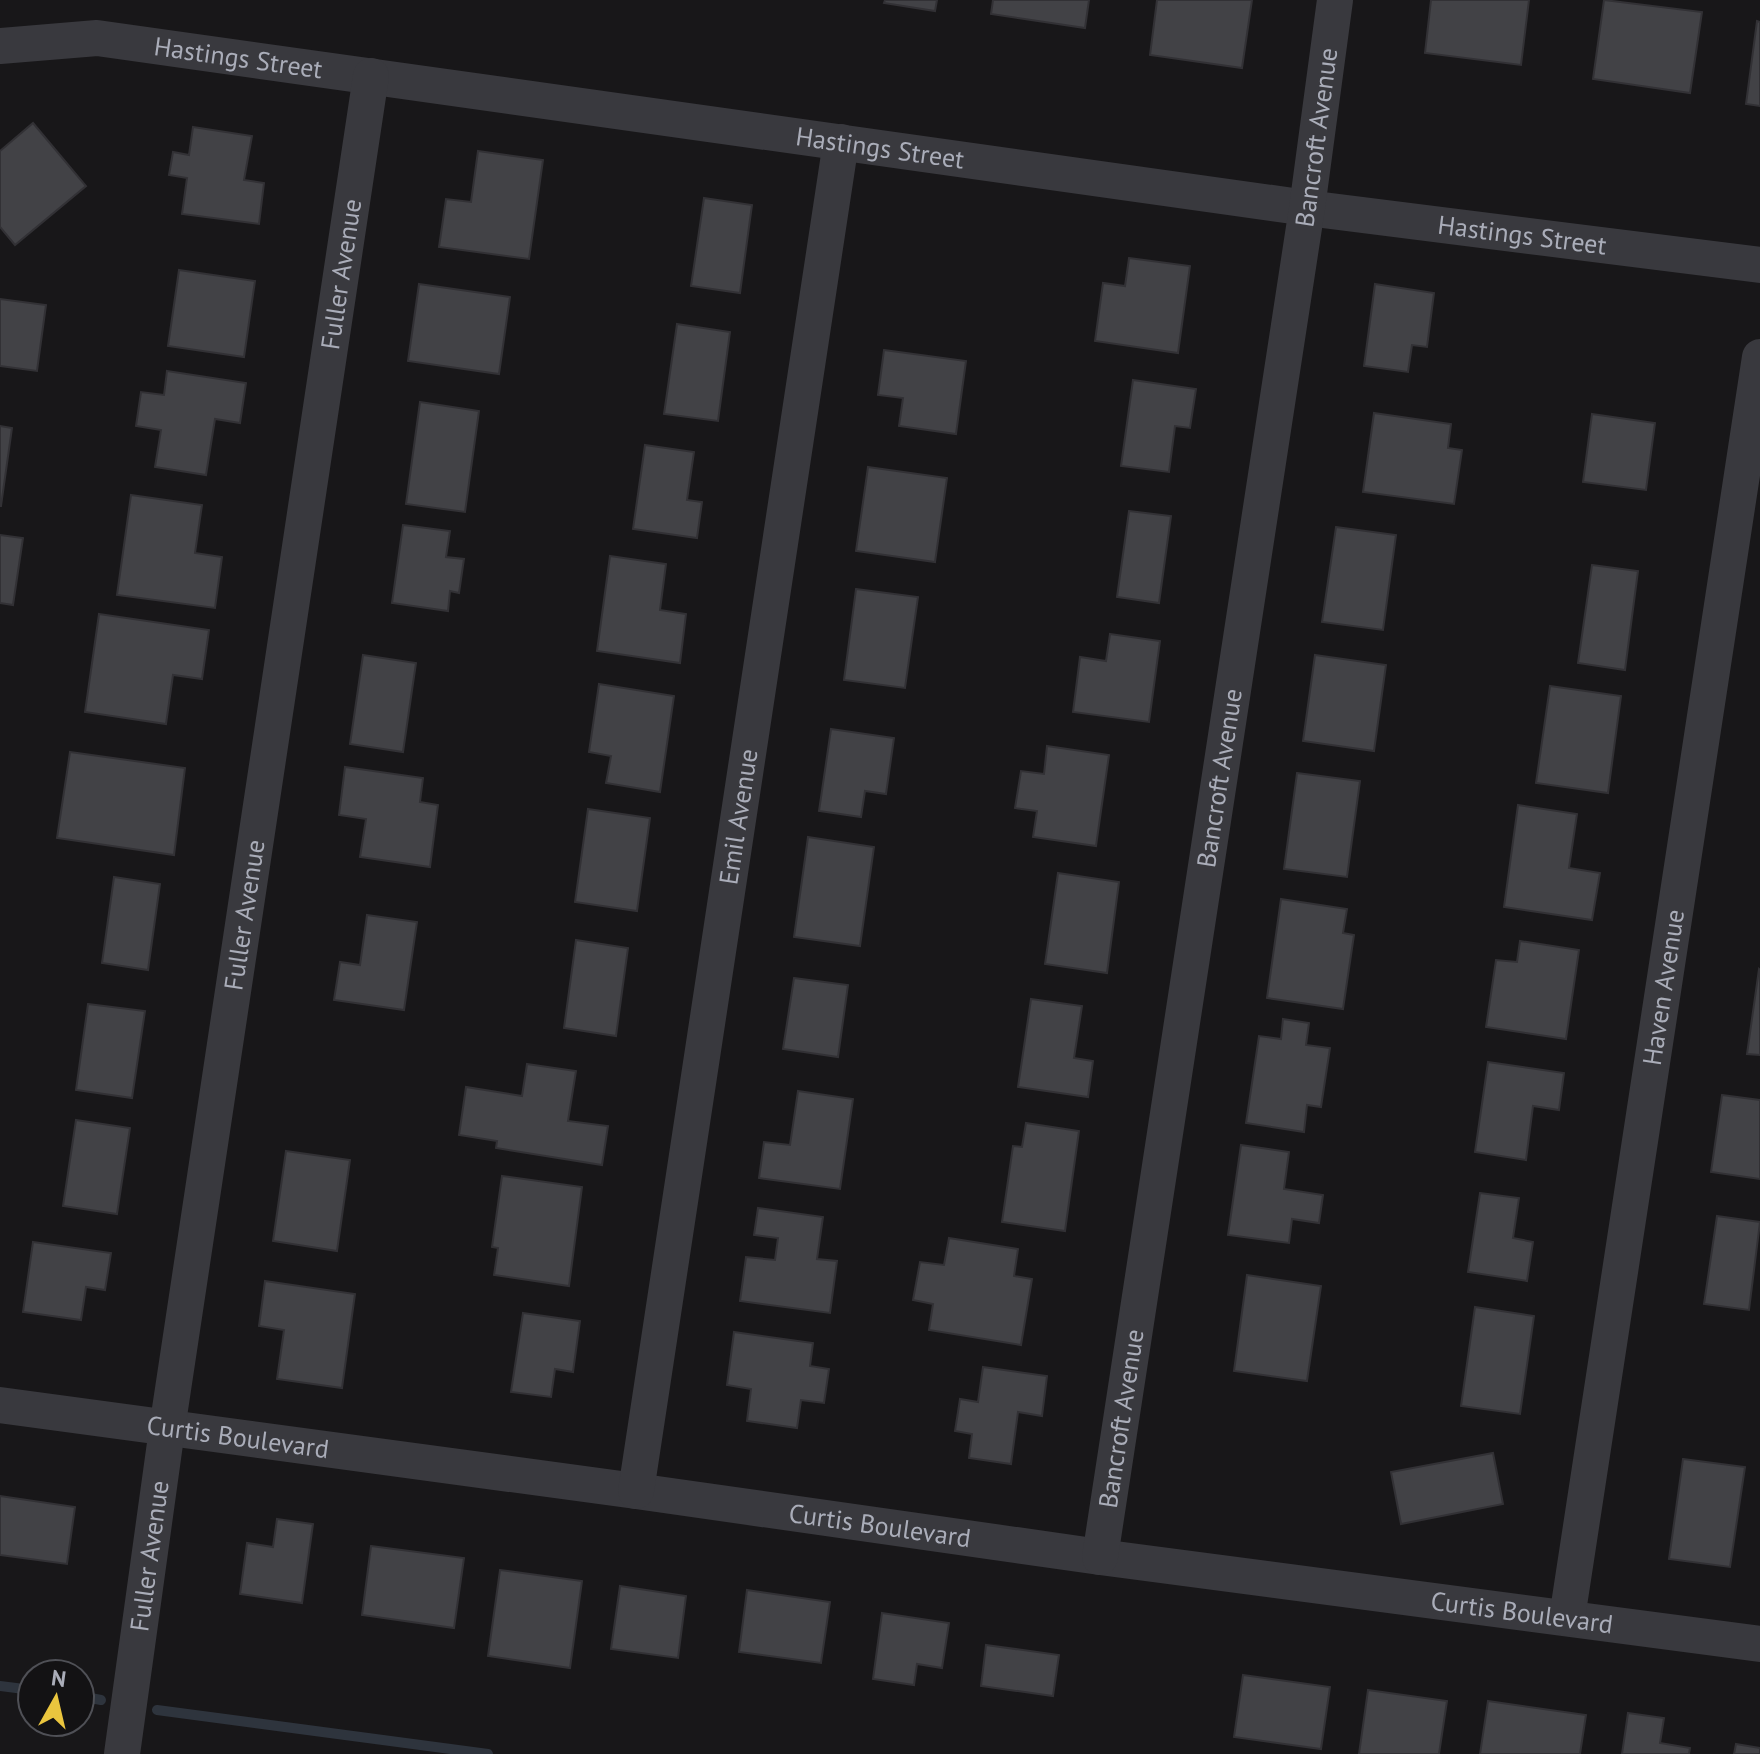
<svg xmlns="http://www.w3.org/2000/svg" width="1760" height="1754" font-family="'PT Sans',sans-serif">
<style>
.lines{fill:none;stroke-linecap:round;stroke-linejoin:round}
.stream{stroke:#2e343d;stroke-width:10}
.building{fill:#424246;stroke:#323135;stroke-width:2}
.minor{stroke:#39393e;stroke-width:36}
.labels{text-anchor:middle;stroke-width:7;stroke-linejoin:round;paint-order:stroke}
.street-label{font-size:26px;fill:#aaadb9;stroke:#131214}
</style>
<rect width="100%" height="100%" fill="#181719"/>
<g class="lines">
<g class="stream">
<path d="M0,1686L32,1690"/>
<path d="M80,1696L101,1700"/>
<path d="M157,1710L488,1754"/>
</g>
</g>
<g class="building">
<path d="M885,0H937L935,11L884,3Z"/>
<path d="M993,0H1089L1085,28L991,14Z"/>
<path d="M1157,0H1252L1242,68L1150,55Z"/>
<path d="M1431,0H1529L1521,65L1425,53Z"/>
<path d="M1604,0L1702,12L1690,93L1593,79Z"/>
<path d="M1757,21L1760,22V106L1746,104Z"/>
<path d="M33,123L86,186L15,245L0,227V151Z"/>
<path d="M193,127L252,136L244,180L264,183L259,224L182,214L187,178L169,175L173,152L189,155Z"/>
<path d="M478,151L543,160L529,259L439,247L446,199L471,202Z"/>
<path d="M704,198L752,205L740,293L691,286Z"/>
<path d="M1129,258L1190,266L1178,353L1095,341L1103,283L1125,286Z"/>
<path d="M179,270L255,281L244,357L168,346Z"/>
<path d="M419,284L510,297L499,374L408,361Z"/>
<path d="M1375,284L1434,293L1427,347L1412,345L1408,372L1364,366Z"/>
<path d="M0,299L46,305L37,371L0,366Z"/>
<path d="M677,324L730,332L718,421L664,414Z"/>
<path d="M884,350L966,361L956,434L899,426L903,398L878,395Z"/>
<path d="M167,371L246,383L240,423L215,419L206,475L155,467L161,430L136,426L141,392L164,395Z"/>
<path d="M1133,380L1196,389L1190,428L1175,426L1169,472L1121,466Z"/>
<path d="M420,402L479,411L465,512L406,504Z"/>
<path d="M1374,413L1451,424L1448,448L1462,450L1454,504L1363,492Z"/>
<path d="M1592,414L1655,423L1646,490L1583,482Z"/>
<path d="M0,426L12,428L1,506H0Z"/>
<path d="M645,445L694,452L687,500L702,502L697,538L633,529Z"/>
<path d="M868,467L947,478L935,562L856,551Z"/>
<path d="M131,495L202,505L195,553L222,557L215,608L117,595Z"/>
<path d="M1129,511L1171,516L1159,603L1117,597Z"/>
<path d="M403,525L450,531L446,557L464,559L459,593L450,591L448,611L392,603Z"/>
<path d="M1336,527L1396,535L1383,630L1322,622Z"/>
<path d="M0,535L23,538L13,605L0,603Z"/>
<path d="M610,556L666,564L660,610L686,614L680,663L597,651Z"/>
<path d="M1592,565L1638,571L1625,670L1578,663Z"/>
<path d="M856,589L918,597L905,688L844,680Z"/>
<path d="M99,614L209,630L202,679L173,675L166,724L85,712Z"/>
<path d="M1110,634L1160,641L1149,722L1073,712L1080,657L1106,661Z"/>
<path d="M363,655L416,663L403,752L350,744Z"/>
<path d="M1315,655L1386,665L1374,751L1303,741Z"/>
<path d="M599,684L674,696L660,792L606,783L611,756L589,752Z"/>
<path d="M1550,686L1621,696L1608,793L1536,783Z"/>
<path d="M831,729L894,738L886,794L865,791L861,817L819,811Z"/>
<path d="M1047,746L1109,755L1096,846L1033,837L1037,811L1015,808L1021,771L1044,774Z"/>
<path d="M70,752L185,768L174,855L57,838Z"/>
<path d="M345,767L423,778L420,802L438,805L430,867L360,857L366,819L339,815Z"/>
<path d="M1297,773L1360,781L1347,877L1284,869Z"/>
<path d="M1518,805L1577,814L1569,868L1600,873L1592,920L1504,907Z"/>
<path d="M588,809L650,818L637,911L575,902Z"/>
<path d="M808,837L874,847L860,946L794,937Z"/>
<path d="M1058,873L1119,882L1107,973L1045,964Z"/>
<path d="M114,877L160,884L148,970L102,963Z"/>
<path d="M1281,899L1347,909L1343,933L1354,935L1343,1009L1267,998Z"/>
<path d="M367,915L417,922L404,1010L334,1000L340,962L360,965Z"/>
<path d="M576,940L628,948L616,1036L564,1028Z"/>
<path d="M1520,941L1579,950L1566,1039L1486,1027L1496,960L1517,962Z"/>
<path d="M1759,969L1760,970V1055L1747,1054Z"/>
<path d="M794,978L848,985L838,1057L783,1049Z"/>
<path d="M1031,999L1082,1006L1074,1058L1093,1061L1088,1097L1018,1087Z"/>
<path d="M88,1004L145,1011L132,1098L76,1090Z"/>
<path d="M1283,1019L1309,1023L1306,1045L1330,1048L1321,1107L1307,1105L1304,1132L1246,1123L1259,1036L1281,1039Z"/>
<path d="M1488,1062L1564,1073L1559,1110L1533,1106L1526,1160L1475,1152Z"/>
<path d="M527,1064L576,1071L568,1121L608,1126L602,1165L496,1148L497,1141L459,1135L466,1087L522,1096Z"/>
<path d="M798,1091L853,1099L840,1189L759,1178L764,1142L790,1145Z"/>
<path d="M1722,1095L1760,1100V1179L1711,1172Z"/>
<path d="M76,1120L130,1128L117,1214L63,1206Z"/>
<path d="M1026,1123L1079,1131L1065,1231L1002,1222L1013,1146L1022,1147Z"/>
<path d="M1241,1145L1289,1152L1284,1189L1323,1195L1319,1223L1292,1219L1289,1243L1228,1235Z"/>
<path d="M286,1151L350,1160L337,1251L273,1241Z"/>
<path d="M502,1176L582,1187L569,1286L494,1275L498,1248L492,1247Z"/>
<path d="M1480,1193L1519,1198L1513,1238L1533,1242L1527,1281L1468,1272Z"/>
<path d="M758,1208L823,1217L817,1259L837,1261L830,1313L740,1301L746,1257L775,1260L778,1238L754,1235Z"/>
<path d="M1717,1216L1760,1222L1749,1310L1704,1304Z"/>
<path d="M949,1238L1018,1249L1014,1276L1032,1279L1021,1345L929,1330L933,1304L913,1300L920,1262L944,1265Z"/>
<path d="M33,1242L111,1253L105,1290L86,1287L81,1320L23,1312Z"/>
<path d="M1247,1275L1321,1286L1307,1381L1234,1371Z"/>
<path d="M265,1281L355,1294L342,1388L277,1379L284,1330L259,1326Z"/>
<path d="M1475,1307L1534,1316L1520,1414L1461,1406Z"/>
<path d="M523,1313L580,1321L573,1372L555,1369L551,1397L511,1392Z"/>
<path d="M734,1332L813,1343L810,1366L829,1369L824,1403L801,1400L797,1428L747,1421L751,1389L727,1385Z"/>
<path d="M983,1367L1047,1376L1042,1416L1018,1412L1011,1464L969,1458L972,1434L955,1431L960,1399L978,1402Z"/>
<path d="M1493,1453L1503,1504L1401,1524L1391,1472Z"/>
<path d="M1683,1459L1745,1467L1730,1567L1669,1559Z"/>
<path d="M0,1496L75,1507L67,1564L0,1555Z"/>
<path d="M277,1519L313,1524L302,1603L240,1594L247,1543L273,1547Z"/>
<path d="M371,1546L464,1558L454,1628L362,1615Z"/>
<path d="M500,1570L582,1581L570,1668L488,1656Z"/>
<path d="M620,1586L686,1596L678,1658L611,1649Z"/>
<path d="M747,1590L830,1602L821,1663L739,1652Z"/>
<path d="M882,1613L949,1623L942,1668L917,1664L914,1685L873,1679Z"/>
<path d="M986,1645L1059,1655L1053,1696L981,1686Z"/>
<path d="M1243,1675L1330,1687L1321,1749L1234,1737Z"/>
<path d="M1368,1690L1447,1701L1439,1754H1359Z"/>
<path d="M1488,1701L1586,1715L1580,1754H1480Z"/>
<path d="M1628,1713L1664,1718L1660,1743L1690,1748L1689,1754H1622Z"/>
<path d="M1736,1744L1760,1748V1754H1734Z"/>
</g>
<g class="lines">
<g class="minor">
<path id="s1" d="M0,46L97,38L1307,208L1760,265"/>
<path id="s2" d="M0,1405L636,1491L1100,1557L1760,1644"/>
<path id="s3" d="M636,1491L841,142"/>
<path id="s4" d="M1100,1557L1307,208L1335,0"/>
<path id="s5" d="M1567,1618L1760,357"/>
<path id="s6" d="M122,1754L167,1429L371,76"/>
</g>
</g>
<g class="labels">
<g class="street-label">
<text dy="9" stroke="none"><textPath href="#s1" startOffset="240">Hastings Street</textPath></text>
<text dy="9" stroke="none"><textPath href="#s4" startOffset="1436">Bancroft Avenue</textPath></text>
<text dy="9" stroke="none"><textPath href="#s1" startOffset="888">Hastings Street</textPath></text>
<text dy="9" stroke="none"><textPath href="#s1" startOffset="1536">Hastings Street</textPath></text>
<text dy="9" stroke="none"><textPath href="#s6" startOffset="1496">Fuller Avenue</textPath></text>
<text dy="9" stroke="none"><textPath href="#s4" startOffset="788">Bancroft Avenue</textPath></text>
<text dy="9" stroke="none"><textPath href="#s3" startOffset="682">Emil Avenue</textPath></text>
<text dy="9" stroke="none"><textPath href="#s6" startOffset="848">Fuller Avenue</textPath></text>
<text dy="9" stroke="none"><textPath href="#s5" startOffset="638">Haven Avenue</textPath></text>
<text dy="9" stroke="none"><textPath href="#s4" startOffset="140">Bancroft Avenue</textPath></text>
<text dy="9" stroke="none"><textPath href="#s2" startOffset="240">Curtis Boulevard</textPath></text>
<text dy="9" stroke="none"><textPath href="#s2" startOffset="888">Curtis Boulevard</textPath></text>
<text dy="9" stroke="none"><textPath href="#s6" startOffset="200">Fuller Avenue</textPath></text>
<text dy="9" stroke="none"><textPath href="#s2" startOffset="1536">Curtis Boulevard</textPath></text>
</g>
</g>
<g transform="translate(56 1698) rotate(8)"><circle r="38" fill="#131214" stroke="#4f5056" stroke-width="2"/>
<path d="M0-6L14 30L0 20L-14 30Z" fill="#eac53e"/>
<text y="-12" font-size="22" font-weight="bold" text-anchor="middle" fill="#aaadb9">N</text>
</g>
</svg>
